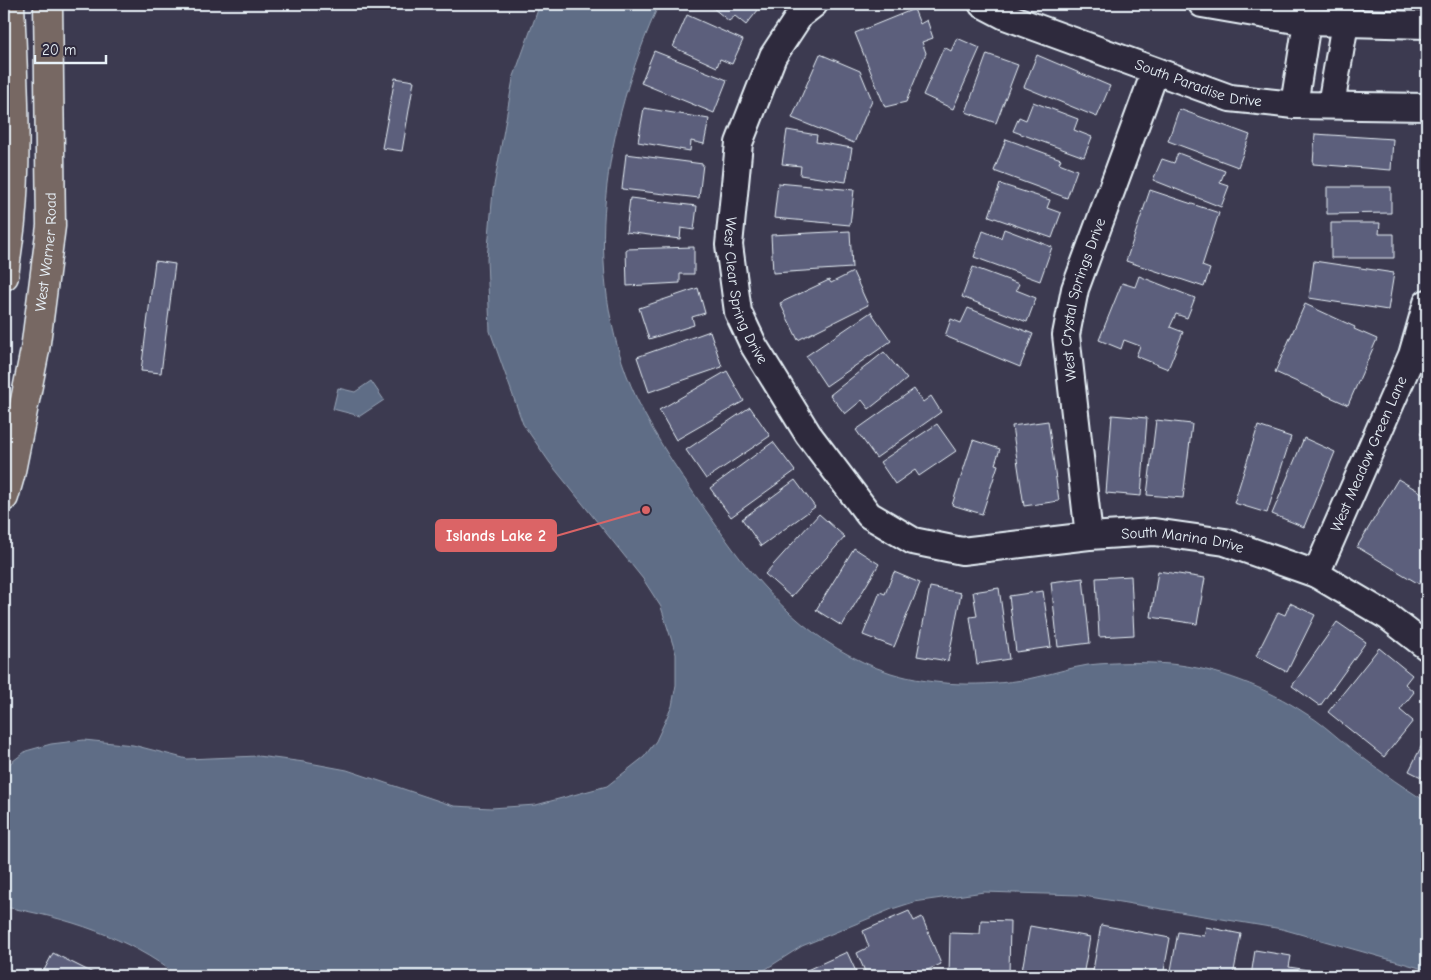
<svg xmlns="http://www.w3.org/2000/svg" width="1431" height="980" font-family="'Comic Neue',sans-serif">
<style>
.water{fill:#5f6d86;stroke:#96a2b4}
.building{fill:#5c5e7b;stroke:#e8f1f8}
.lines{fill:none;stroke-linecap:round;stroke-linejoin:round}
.minor-casing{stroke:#e8f1f8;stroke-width:30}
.major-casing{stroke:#e8f1f8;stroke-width:31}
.minor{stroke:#2f2a3d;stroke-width:26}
.major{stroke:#776864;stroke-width:28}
.labels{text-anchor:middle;stroke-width:4.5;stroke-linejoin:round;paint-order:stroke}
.street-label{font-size:15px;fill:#e8f1f8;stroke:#2f2a3d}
.leader{fill:none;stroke:#db6466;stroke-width:2}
.callout-dot{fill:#db6466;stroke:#2f2a3d;stroke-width:2}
.callout{fill:#db6466;stroke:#db6466;stroke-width:2}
.callout-label{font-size:16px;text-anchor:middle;font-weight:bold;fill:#fff}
</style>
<rect width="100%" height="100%" fill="#3c3a50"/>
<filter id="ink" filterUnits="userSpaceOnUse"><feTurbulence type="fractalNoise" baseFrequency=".02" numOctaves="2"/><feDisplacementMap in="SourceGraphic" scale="10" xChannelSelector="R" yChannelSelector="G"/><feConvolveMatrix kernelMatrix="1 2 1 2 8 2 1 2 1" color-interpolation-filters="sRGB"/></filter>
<g filter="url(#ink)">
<g class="water">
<path d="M540,4H659C605,125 578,271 636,397C657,442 687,484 716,525C760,590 814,648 891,673C933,686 985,687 1028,679C1048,675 1068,668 1088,665C1115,662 1144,662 1170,664C1217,668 1267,688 1305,713C1319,721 1331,732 1343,742C1370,764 1398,784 1427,802V970L1282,929L1078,895L984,892L914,902L892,909L802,946L755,976H178C128,937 66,917 4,907V768L26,751L51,744L84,740L133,745L187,759L258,756L304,762L347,770L454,806L491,808L536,805L607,786L644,757L656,741L672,706L676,685V654L661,607L643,579L550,463L523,424L490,331L487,259L493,191L513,79Z"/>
<path d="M371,381L384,400L360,416L333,409L338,388L355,392Z"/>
</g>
<g class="building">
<path d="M708,4H763L746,25L735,16L729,21Z"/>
<path d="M914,9L920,24L927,20L933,38L922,42L926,53L906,102L885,107L855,33Z"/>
<path d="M687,15L743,40L732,64L720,59L717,67L673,47Z"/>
<path d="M957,38L980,48L953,109L923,95L944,47L951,51Z"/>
<path d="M654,51L727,80L714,113L641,83Z"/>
<path d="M820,54L860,71L872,100L854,143L792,118Z"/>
<path d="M987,54L1018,65L996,123L966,112Z"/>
<path d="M1037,55L1110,86L1097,117L1024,87Z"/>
<path d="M395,78L414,81L402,151L382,148Z"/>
<path d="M1033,102L1078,119L1074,130L1092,137L1084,157L1013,131L1019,117L1026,120Z"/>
<path d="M644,108L709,119L704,144L691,141L690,151L638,142Z"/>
<path d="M1179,109L1250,135L1238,167L1168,141Z"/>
<path d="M787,130L817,135L816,142L852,148L846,182L800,175L801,166L782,164Z"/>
<path d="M1315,134L1393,139L1391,170L1313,164Z"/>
<path d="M1006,139L1061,159L1059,163L1077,170L1067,198L994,171Z"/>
<path d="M1178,153L1225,171L1220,183L1229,186L1221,207L1153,180L1162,159L1174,163Z"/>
<path d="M626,154L703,164L699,198L622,189Z"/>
<path d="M778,183L854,190L850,225L774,218Z"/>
<path d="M1000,184L1050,200L1047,208L1061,213L1052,238L989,216Z"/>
<path d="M1327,187H1391V213L1327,214Z"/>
<path d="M1150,190L1219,213L1202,266L1210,269L1204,287L1126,261Z"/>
<path d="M630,198L697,206L694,230L681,228L680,239L626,232Z"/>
<path d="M1331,223H1380L1379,234H1394V258H1331Z"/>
<path d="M1004,229L1052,247L1040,281L974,257L983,231L1001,238Z"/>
<path d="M850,231L852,268L773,273L771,235Z"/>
<path d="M694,247V274H680V283L627,286L626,249Z"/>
<path d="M155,261L175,264L161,373L141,371Z"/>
<path d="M1314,261L1394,273L1388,310L1309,298Z"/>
<path d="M973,267L1019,284L1016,290L1036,298L1027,322L962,297Z"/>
<path d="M853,272L868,305L798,340L780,303L829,280L831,283Z"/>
<path d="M1139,276L1195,298L1187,318L1176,314L1170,327L1183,332L1168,369L1136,356L1140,346L1124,340L1121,349L1099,340L1122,283L1135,287Z"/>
<path d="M698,288L705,313L692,317L694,325L649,339L639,308Z"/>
<path d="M1305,304L1355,327L1354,329L1377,339L1348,405L1275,372Z"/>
<path d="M968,308L1033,334L1020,367L945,336L951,319L961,323Z"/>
<path d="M871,312L891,341L826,386L806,356Z"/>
<path d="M710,331L722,367L649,392L637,357Z"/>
<path d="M884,352L907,379L869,409L862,400L845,414L830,395Z"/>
<path d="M727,371L744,401L676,440L659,410Z"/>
<path d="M914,389L923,402L931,396L941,412L876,458L856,430Z"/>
<path d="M750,407L770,436L706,479L686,450Z"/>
<path d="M1112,415L1147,418L1141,496L1106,493Z"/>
<path d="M1427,417V437L1420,434Z"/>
<path d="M1156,420L1192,424L1183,498L1147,495Z"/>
<path d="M1048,421L1059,501L1024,506L1012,426Z"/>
<path d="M937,424L956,451L919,476L915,470L895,484L880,462Z"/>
<path d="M1258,426L1291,437L1267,513L1234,503Z"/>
<path d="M1304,438L1335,452L1304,527L1272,514Z"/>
<path d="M973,440L1000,449L995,464L998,465L982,514L952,505Z"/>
<path d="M773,442L795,471L731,517L710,488Z"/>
<path d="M1398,479L1427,496V570L1419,584L1357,547Z"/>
<path d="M795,480L815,507L761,546L742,519Z"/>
<path d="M819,514L845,537L791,597L765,574Z"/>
<path d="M854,548L879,564L842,626L816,610Z"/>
<path d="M1158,571L1205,578L1197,624L1151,617Z"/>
<path d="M894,572L920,583L894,647L863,635L880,592L885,594Z"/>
<path d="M1131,576L1134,635L1099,637L1096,578Z"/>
<path d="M1083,578L1090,643L1058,647L1051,582Z"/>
<path d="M930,587L961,593L948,661L917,656Z"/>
<path d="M999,588L1009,659L977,664L970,617L977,616L973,592Z"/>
<path d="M1043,591L1051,647L1016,652L1009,596Z"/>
<path d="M1290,603L1315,615L1287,672L1256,656L1278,612L1285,615Z"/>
<path d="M1337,622L1366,642L1320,706L1292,686Z"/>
<path d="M1379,648L1412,675L1405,684L1414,692L1400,710L1413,721L1384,757L1328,712Z"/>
<path d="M1427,735V780L1409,771Z"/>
<path d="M909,911L914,921L922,917L941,964L914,976H867L857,953L869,947L863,931Z"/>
<path d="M981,920L1010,921L1009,976H949L950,933L980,934Z"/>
<path d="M1101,925L1170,938L1163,976H1092Z"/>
<path d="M1030,926L1090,937L1083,976H1021Z"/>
<path d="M1206,927L1241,934L1233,976H1170L1178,932L1204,936Z"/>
<path d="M1255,950L1291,956L1289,967L1321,972L1320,976H1251Z"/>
<path d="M847,952L858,976H810L807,970Z"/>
<path d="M53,953L99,976H41Z"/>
</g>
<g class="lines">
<g class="minor-casing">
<g id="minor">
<path id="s1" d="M814,4L800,15L773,56L739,143L729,245L738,312L754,346L808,434L869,515L913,541L962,551L1089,536L1154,532L1225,542L1316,574L1387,616L1427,647"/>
<path id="s2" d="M982,4L1005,16L1230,98L1294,105L1427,107"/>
<path d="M1202,4L1307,22L1427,25"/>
<path d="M1294,105L1307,22"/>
<path d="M1331,105L1345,23"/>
<path id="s3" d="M1089,536L1066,335L1075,289L1155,72"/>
<path id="s4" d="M1316,574L1412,355L1427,303"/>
</g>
</g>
<g class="major-casing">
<g id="major">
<path d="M4,276C6,258 9,240 11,222C18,150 13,76 10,4"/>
<path id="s5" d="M4,497L10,476L35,350L51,226L48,4"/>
</g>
</g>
<use href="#minor" class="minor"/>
<use href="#major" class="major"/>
</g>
</g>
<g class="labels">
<g class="street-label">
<text dy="5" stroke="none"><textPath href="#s2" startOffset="231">South Paradise Drive</textPath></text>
<text dy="5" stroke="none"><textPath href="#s5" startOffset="249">West Warner Road</textPath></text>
<text dy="5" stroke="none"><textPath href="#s1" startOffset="311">West Clear Spring Drive</textPath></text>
<text dy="5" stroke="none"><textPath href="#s3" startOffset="240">West Crystal Springs Drive</textPath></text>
<text dy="5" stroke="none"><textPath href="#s4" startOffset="131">West Meadow Green Lane</textPath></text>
<text dy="5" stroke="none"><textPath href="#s1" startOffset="896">South Marina Drive</textPath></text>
</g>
</g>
<path class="leader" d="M646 510L556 536"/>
<circle class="callout-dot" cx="646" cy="510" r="5"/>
<rect class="callout" x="436" y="520" width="120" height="31" rx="5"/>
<g class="callout-label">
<text x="496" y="541">Islands Lake 2</text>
</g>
<rect width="1431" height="980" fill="none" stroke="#2f2a3d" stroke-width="20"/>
<rect x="10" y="10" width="1411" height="960" fill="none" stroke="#e8f1f8" stroke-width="2" filter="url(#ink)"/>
<path d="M35 55v8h71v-8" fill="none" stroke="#e8f1f8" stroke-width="2.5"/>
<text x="42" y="55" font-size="15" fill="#e8f1f8" stroke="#2f2a3d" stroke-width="4" paint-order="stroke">20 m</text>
</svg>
